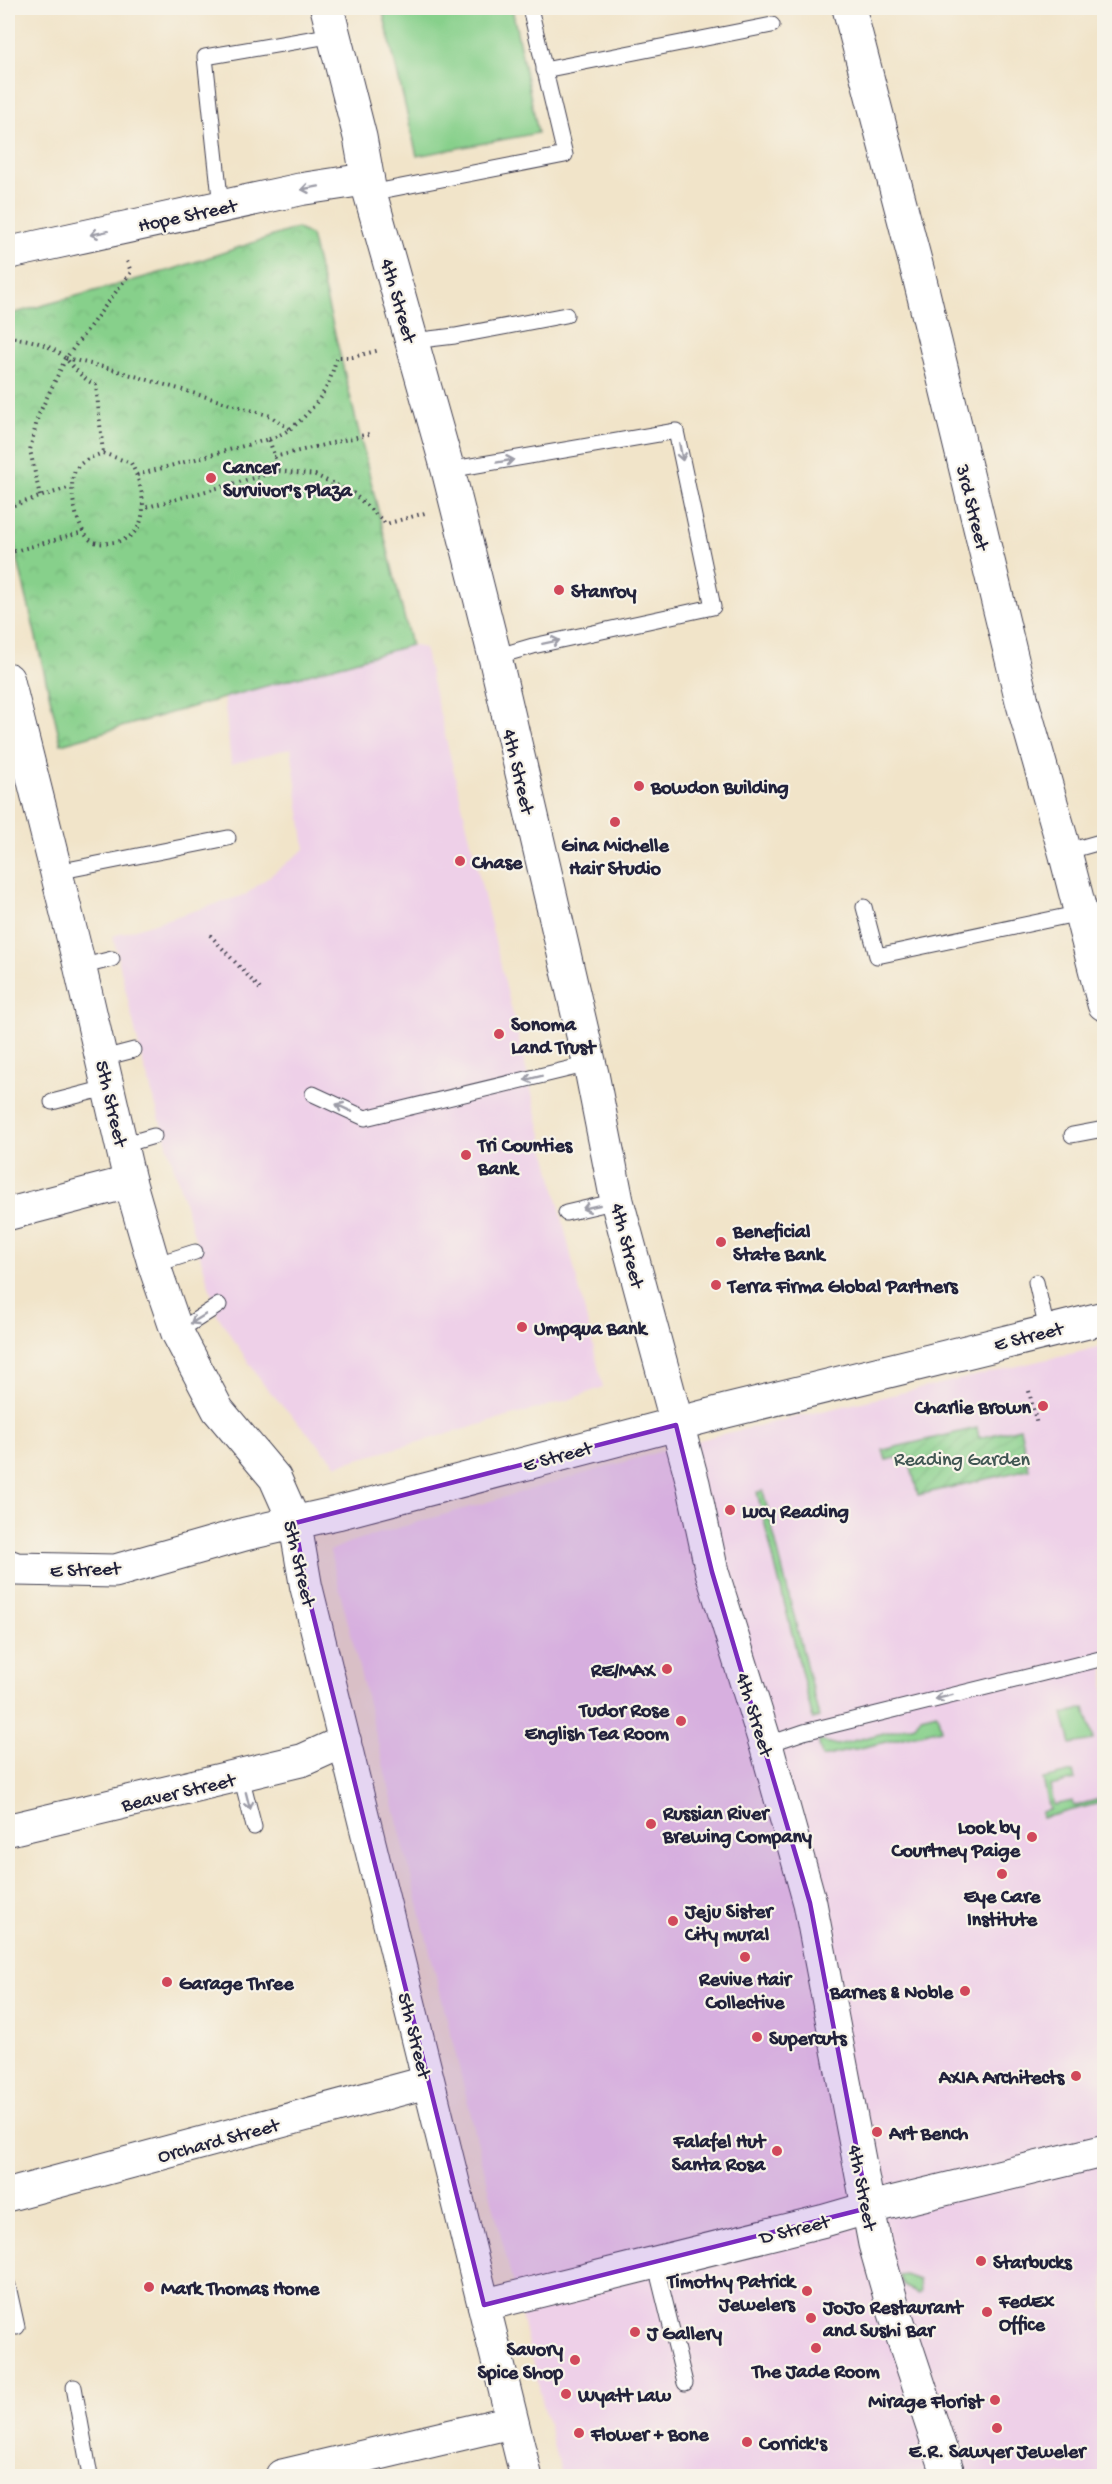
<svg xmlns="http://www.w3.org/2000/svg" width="1112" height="2484" font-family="'Gochi Hand',sans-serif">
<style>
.built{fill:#eed0e8}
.grass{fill:#87d08b;stroke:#547963;stroke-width:1.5}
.park{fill:url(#park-crowns);stroke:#547963;stroke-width:1.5}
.garden{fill:url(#garden-furrows);stroke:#547963;stroke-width:1.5}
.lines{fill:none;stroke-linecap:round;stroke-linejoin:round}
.service-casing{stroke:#413f50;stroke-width:17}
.minor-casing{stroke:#413f50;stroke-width:34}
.tertiary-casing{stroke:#413f50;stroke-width:35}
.secondary-casing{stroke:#413f50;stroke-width:35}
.path{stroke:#413f50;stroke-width:4;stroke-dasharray:1.5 4.5;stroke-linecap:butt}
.service{stroke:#fff;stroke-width:15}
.minor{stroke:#fff;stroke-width:32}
.tertiary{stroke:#fff;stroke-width:33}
.secondary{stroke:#fff;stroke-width:33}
.oneway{stroke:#9c9ca7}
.marked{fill:#7b2cbf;fill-opacity:0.2;stroke:#7b2cbf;stroke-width:4.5;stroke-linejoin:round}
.poi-dot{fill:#d1495b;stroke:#f7f3e8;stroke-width:2}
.labels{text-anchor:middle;stroke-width:4.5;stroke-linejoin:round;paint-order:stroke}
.street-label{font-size:20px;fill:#22223b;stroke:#f7f3e8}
.poi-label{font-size:20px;font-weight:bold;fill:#22223b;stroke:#f7f3e8;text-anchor:start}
.park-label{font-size:20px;fill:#405653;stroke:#f7f3e8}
</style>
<defs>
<pattern id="park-crowns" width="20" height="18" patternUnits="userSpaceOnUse" patternTransform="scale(1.5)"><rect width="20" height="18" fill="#87d08b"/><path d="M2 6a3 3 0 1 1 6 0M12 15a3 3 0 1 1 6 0" fill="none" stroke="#74b279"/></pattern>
<pattern id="garden-furrows" width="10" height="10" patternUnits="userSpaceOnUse" patternTransform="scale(1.5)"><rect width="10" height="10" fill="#87d08b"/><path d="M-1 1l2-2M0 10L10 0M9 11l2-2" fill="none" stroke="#74b279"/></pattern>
</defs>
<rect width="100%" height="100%" fill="#f7f3e8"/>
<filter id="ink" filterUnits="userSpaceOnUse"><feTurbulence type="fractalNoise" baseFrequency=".0167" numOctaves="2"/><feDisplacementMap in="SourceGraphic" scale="12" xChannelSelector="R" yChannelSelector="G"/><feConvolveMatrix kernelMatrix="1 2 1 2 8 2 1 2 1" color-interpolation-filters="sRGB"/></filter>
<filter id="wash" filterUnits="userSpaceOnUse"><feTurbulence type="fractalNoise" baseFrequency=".008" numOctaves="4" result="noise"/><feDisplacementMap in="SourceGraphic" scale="24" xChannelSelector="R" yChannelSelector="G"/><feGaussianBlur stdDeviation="1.35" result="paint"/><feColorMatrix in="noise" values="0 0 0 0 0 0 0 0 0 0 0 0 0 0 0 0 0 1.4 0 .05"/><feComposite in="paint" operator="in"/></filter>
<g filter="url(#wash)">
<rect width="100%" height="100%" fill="#f1e4c9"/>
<g class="built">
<path d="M411,645L424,648L603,1387L568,1400L337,1465L263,1384L218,1316L141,1056L113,936L245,895L305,849L291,748L231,764L224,698Z"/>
<path d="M1104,1346V2476H561L330,1551L350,1542L714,1436Z"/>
</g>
<g class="grass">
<path d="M382,8H512L538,133L417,156Z"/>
<path d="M763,1491L819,1717L813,1719L757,1492Z"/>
<path d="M1085,1708L1094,1740L1071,1744L1063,1714Z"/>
<path d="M937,1713L941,1729L822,1757L818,1740L837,1745L915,1725L921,1717Z"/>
<path d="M1073,1772L1075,1780L1050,1786L1054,1805L1072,1801L1074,1806L1104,1798V1802L1042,1818L1041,1812L1050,1810L1043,1779Z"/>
<path d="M905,2275L919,2280L920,2293L917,2294L903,2285L899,2276Z"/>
</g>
<path class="park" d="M297,228L311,236L411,645L61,744L8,518V315L174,269Z"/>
<path class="garden" d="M977,1428L979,1438L1020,1428L1029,1469L918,1495L908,1455L886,1460L883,1450Z"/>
</g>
<g filter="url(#ink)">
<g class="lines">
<g class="service-casing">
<g id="service">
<path d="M544,70L772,25"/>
<path d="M370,193L565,155L530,8"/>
<path d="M221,207L205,57L334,35"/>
<path d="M412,341L455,336L566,315"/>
<path d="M448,470L676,431L713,607L533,646L495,657"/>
<path d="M1065,852L1104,841"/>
<path d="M57,872L228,838"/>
<path d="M864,907L877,956L1081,913"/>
<path d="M80,967L112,959"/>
<path d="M103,1058L134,1050"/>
<path d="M313,1094L365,1118L589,1064"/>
<path d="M52,1102L110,1087"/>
<path d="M1072,1135L1104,1129"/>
<path d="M123,1145L154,1136"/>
<path d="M566,1213L617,1201"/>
<path d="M154,1265L195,1252"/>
<path d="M1036,1282L1047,1330"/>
<path d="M177,1332L219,1305"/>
<path d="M766,1745L804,1732L1104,1658"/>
<path d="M241,1776L254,1827"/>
<path d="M655,2262L685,2383"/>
<path d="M8,2286L17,2327"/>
<path d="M74,2387L90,2476"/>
</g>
</g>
<g class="minor-casing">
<g id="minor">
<path d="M8,253L302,189L368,179"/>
<path d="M8,679L80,967L130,1182L154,1265L177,1332L218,1410L275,1478L295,1523L306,1586L526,2476"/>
<path d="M8,1214L130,1182"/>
<path d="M8,1830L303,1760L345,1741"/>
<path d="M8,2195L428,2082"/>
<path d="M484,2305L823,2221L868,2208L1104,2151"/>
</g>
</g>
<g class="tertiary-casing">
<g id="tertiary">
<path d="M327,8L360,137L370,193L448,470L495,657L592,1074L617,1201L693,1483L712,1572L766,1745L810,1903L875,2244L893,2307L949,2476"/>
<path d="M8,1566L16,1569L115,1571L245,1534L337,1513L726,1411L1104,1318"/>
<path d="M282,2476L511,2422"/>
</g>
</g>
<g class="secondary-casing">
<path id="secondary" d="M849,8L919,276L1022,701L1065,852L1104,1004"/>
</g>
<g class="path">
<path d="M8,337C29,339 52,344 68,361C77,371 83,379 96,385L103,453"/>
<path d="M66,358L111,369L271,416L289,429"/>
<path d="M269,439C290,434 311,412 323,393C330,383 333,369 337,357H353L380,350"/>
<path d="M103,453L131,463C145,489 154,535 115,542C107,543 100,545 92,541C77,533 68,489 74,473C79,461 92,457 103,453Z"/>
<path d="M274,457L373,433"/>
<path d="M279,471L315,475L353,493L386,524L425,513"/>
<path d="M137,475L269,439L279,471L144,508"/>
<path d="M40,496L30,450L38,416L66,358L131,272L127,261"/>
<path d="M8,507L71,487"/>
<path d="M8,553L83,532"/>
<path d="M210,935L260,989"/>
<path d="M1029,1391L1037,1425"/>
</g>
<use href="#service" class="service"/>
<use href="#minor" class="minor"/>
<use href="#tertiary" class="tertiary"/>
<use href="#secondary" class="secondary"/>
</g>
<defs><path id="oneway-shaft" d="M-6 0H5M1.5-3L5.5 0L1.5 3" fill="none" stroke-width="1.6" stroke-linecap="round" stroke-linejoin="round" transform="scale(1.5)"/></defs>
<g class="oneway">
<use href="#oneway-shaft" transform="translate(310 188) rotate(170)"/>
<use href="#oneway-shaft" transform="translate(99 233) rotate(168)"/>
<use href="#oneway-shaft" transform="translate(681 452) rotate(79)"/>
<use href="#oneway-shaft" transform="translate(505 461) rotate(-10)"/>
<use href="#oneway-shaft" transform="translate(551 642) rotate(-12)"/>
<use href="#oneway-shaft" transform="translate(533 1078) rotate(166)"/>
<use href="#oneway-shaft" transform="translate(344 1108) rotate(-155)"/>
<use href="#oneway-shaft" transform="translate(591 1207) rotate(167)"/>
<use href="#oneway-shaft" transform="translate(198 1319) rotate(148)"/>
<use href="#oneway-shaft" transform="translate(944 1697) rotate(166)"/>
<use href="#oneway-shaft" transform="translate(248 1801) rotate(76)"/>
</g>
</g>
<path class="marked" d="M676,1425L712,1572L810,1903L868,2208L484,2305L306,1586L295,1523Z"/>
<g class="poi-dot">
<circle cx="211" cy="478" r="6"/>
<circle cx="559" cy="590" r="6"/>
<circle cx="639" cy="786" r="6"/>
<circle cx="615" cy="822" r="6"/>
<circle cx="460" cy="861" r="6"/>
<circle cx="499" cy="1034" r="6"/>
<circle cx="466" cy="1155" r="6"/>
<circle cx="721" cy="1242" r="6"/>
<circle cx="716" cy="1285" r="6"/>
<circle cx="522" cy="1327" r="6"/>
<circle cx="1043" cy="1406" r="6"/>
<circle cx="730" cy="1510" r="6"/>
<circle cx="667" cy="1669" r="6"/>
<circle cx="681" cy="1721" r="6"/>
<circle cx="651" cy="1824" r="6"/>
<circle cx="1032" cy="1837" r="6"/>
<circle cx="1002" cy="1874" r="6"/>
<circle cx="673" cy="1921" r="6"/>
<circle cx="745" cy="1957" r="6"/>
<circle cx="167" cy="1982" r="6"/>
<circle cx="965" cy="1991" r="6"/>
<circle cx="757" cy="2037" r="6"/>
<circle cx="1076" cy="2076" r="6"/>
<circle cx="877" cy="2132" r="6"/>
<circle cx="777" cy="2151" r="6"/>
<circle cx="981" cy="2261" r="6"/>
<circle cx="149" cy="2287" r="6"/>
<circle cx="807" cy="2291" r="6"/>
<circle cx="987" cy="2312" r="6"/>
<circle cx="811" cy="2318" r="6"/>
<circle cx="635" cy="2332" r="6"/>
<circle cx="816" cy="2348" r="6"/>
<circle cx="575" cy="2360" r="6"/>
<circle cx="566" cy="2394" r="6"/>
<circle cx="995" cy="2400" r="6"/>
<circle cx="997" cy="2428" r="6"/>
<circle cx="579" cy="2433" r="6"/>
<circle cx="747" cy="2442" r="6"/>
</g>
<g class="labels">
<g class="street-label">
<text transform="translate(187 214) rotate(-12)" y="7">Hope Street</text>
<text transform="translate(400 300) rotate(74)" y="7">4th Street</text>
<text transform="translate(974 507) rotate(76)" y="7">3rd Street</text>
<text transform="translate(520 771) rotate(77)" y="7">4th Street</text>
<text transform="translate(113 1103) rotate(77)" y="7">5th Street</text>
<text transform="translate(629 1245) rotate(76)" y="7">4th Street</text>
<text transform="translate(1028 1335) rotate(-14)" y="7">E Street</text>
<text transform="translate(557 1455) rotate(-15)" y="7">E Street</text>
<text transform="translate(301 1563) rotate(77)" y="7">5th Street</text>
<text transform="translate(85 1568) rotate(-2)" y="7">E Street</text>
<text transform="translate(756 1714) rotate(73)" y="7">4th Street</text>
<text transform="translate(178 1791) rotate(-13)" y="7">Beaver Street</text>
<text transform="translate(416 2035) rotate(76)" y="7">5th Street</text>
<text transform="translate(218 2139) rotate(-15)" y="7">Orchard Street</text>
<text transform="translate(864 2187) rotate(79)" y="7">4th Street</text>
<text transform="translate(794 2228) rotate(-14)" y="7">D Street</text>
</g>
<g class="poi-label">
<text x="223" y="473">Cancer<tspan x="223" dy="23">Survivor's Plaza</tspan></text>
<text x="571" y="597">Stanroy</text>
<text x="651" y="793">Bowdon Building</text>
<text x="615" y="851" text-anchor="middle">Gina Michelle<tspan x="615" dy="23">Hair Studio</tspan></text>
<text x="472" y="868">Chase</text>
<text x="511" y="1030">Sonoma<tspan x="511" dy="23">Land Trust</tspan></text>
<text x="478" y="1151">Tri Counties<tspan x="478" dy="23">Bank</tspan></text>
<text x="733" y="1237">Beneficial<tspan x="733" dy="23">State Bank</tspan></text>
<text x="728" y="1292">Terra Firma Global Partners</text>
<text x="534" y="1334">Umpqua Bank</text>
<text x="1031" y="1413" text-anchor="end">Charlie Brown</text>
<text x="742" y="1517">Lucy Reading</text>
<text x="655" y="1676" text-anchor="end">RE/MAX</text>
<text x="669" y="1716" text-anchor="end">Tudor Rose<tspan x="669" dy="23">English Tea Room</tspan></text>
<text x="663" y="1819">Russian River<tspan x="663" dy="23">Brewing Company</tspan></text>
<text x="1020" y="1833" text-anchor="end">Look by<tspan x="1020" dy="23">Courtney Paige</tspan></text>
<text x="1002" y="1902" text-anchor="middle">Eye Care<tspan x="1002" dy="23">Institute</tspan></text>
<text x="685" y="1917">Jeju Sister<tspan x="685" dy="23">City mural</tspan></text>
<text x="745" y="1985" text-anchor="middle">Revive Hair<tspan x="745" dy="23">Collective</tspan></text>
<text x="179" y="1989">Garage Three</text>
<text x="953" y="1998" text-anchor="end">Barnes &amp; Noble</text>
<text x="769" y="2044">Supercuts</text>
<text x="1064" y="2083" text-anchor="end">AXIA Architects</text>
<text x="889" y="2139">Art Bench</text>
<text x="765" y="2147" text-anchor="end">Falafel Hut<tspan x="765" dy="23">Santa Rosa</tspan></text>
<text x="993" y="2268">Starbucks</text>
<text x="795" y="2287" text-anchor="end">Timothy Patrick<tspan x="795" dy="23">Jewelers</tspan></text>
<text x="161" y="2294">Mark Thomas Home</text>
<text x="999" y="2307">FedEx<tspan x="999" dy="23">Office</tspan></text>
<text x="823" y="2313">JoJo Restaurant<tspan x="823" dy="23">and Sushi Bar</tspan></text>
<text x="647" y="2339">J Gallery</text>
<text x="563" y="2355" text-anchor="end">Savory<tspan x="563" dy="23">Spice Shop</tspan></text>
<text x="816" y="2377" text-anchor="middle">The Jade Room</text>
<text x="578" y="2401">Wyatt Law</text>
<text x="983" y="2407" text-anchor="end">Mirage Florist</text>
<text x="591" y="2440">Flower + Bone</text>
<text x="759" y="2449">Corrick's</text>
<text x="997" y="2457" text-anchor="middle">E.R. Sawyer Jeweler</text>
</g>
<g class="park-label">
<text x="962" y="1465">Reading Garden</text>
</g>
</g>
<rect width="1112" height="2484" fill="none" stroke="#f7f3e8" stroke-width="30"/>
</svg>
